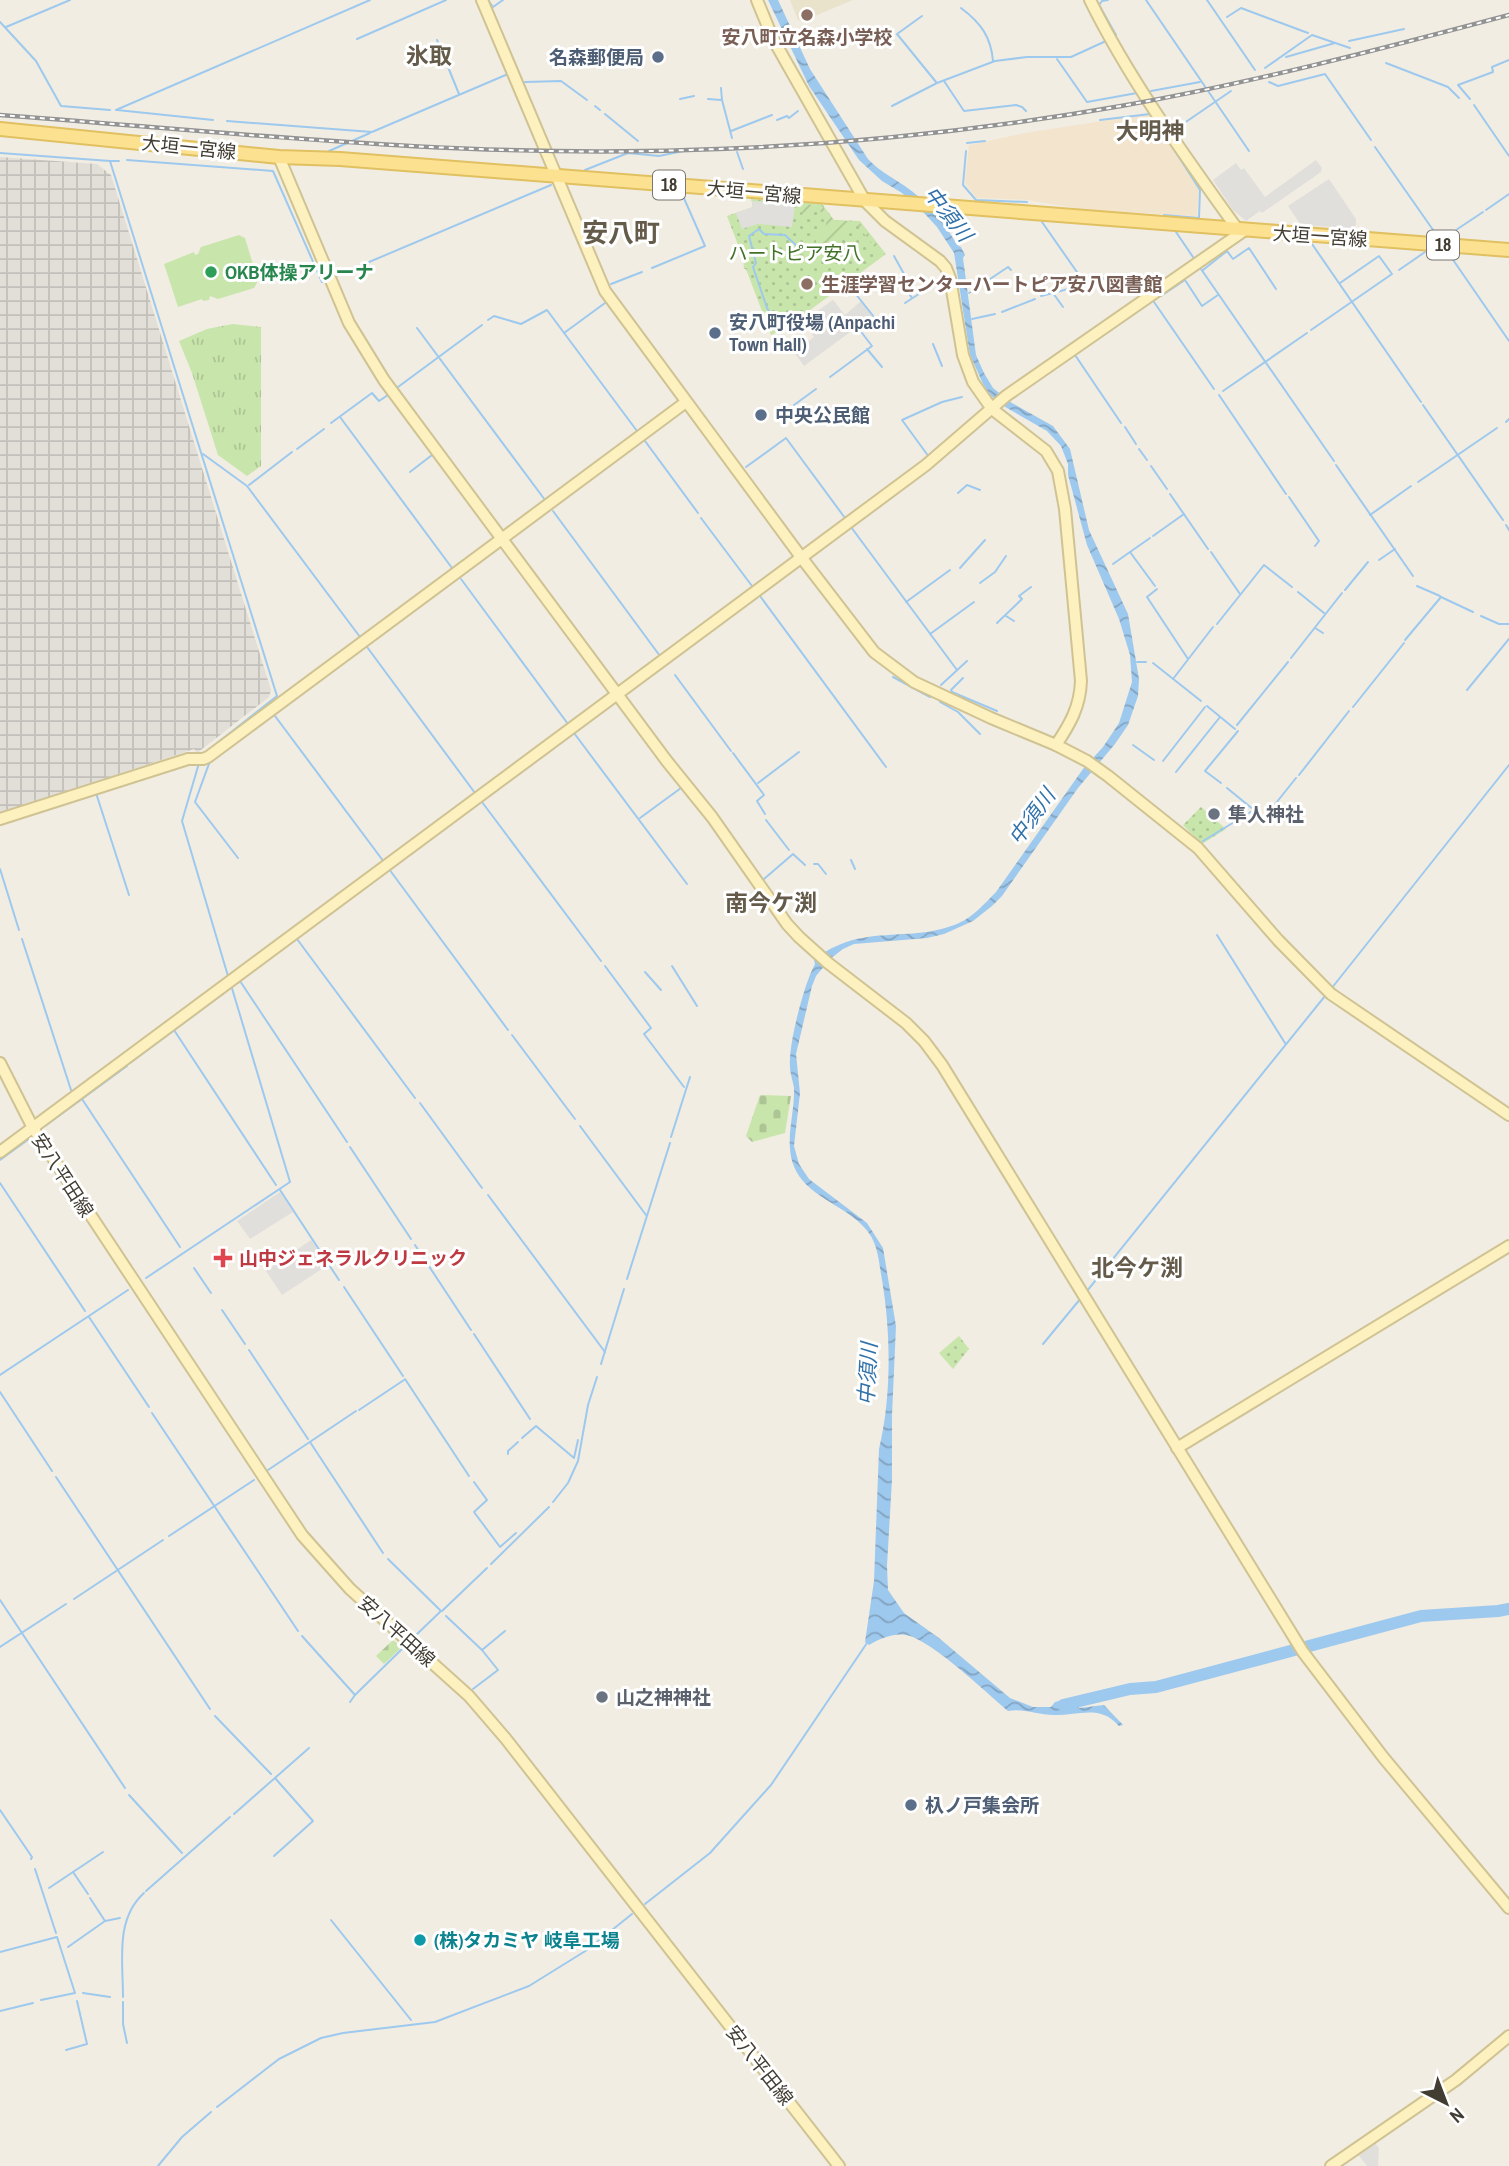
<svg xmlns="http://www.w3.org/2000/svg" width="1509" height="2166" font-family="'Archivo Narrow','Noto Sans JP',sans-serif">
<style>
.commercial{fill:#f3e5cd}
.industrial{fill:url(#industrial-grid)}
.education{fill:#eae3cc}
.grass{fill:url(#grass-tufts)}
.cemetery{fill:url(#cemetery-stones)}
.park{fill:url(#park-dots)}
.garden{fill:url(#garden-furrows)}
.pitch{fill:#c8e5ab}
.parking{fill:#e1dfdb}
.water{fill:url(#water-waves)}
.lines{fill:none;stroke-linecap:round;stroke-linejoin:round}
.stream{stroke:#9ec9ee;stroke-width:2}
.river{stroke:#9ec9ee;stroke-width:12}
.secondary-casing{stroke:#d0c393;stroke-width:14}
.primary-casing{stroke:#e0c061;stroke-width:16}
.secondary{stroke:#fdf1c0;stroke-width:10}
.primary{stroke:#fce290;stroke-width:12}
.rail-casing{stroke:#939393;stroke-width:4.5}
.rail{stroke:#fff;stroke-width:2;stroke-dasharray:5;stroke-linecap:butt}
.education-dot{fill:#8d6e63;stroke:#fff;stroke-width:2.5}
.service-dot{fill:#5c6f8a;stroke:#fff;stroke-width:2.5}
.leisure-dot{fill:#2e9e5b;stroke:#fff;stroke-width:2.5}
.worship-dot{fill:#6b7280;stroke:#fff;stroke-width:2.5}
.health-dot{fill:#e0444e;stroke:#fff;stroke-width:2.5}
.culture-dot{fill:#0f9aa8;stroke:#fff;stroke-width:2.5}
.labels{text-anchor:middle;stroke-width:6;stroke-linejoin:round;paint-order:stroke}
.shield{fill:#fff;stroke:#7b7770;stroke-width:2}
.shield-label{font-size:18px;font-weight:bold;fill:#423d33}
.education-label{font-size:19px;font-weight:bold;fill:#785e54;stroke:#fff}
.service-label{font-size:19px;font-weight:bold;fill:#4e5e75;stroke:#fff;text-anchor:start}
.street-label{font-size:19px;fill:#423d33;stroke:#fff}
.park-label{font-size:19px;fill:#417228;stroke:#fff}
.leisure-label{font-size:19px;font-weight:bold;fill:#27864d;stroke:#fff;text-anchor:start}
.worship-label{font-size:19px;font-weight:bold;fill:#5b616d;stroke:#fff;text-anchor:start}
.health-label{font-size:19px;font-weight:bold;fill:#be3a42;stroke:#fff;text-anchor:start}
.culture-label{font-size:19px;font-weight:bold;fill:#0d838f;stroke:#fff;text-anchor:start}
.water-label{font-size:21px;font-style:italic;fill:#3071aa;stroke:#fff}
.quarter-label{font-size:23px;font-weight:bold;fill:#655b4a;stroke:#fff}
.district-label{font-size:26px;font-weight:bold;fill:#655b4a;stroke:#fff}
</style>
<defs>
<pattern id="industrial-grid" width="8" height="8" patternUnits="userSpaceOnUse" patternTransform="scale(1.75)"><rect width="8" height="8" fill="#e2ded8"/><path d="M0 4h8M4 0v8" fill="none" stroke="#c3bfba"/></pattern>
<pattern id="grass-tufts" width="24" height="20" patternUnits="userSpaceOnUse" patternTransform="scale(1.75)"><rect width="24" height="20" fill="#c8e5ab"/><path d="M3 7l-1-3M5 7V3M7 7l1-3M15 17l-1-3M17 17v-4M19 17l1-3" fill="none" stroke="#adc594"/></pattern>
<pattern id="cemetery-stones" width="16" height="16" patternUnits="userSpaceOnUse" patternTransform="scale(1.75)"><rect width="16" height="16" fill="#c8e5ab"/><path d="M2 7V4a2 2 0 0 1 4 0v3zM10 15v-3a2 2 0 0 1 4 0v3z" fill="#adc594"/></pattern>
<pattern id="park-dots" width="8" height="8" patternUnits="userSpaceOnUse" patternTransform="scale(1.75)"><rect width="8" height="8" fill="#c8e5ab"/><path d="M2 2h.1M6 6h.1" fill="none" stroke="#adc594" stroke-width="1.8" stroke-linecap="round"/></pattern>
<pattern id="garden-furrows" width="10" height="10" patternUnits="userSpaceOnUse" patternTransform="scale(1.75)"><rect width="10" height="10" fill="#c8e5ab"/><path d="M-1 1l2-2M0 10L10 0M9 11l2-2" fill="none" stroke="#adc594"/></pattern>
<pattern id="water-waves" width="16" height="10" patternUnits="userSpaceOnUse" patternTransform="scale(1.75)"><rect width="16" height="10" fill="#9ec9ee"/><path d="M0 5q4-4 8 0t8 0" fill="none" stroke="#82a4c1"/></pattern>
</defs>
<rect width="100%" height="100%" fill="#f1ede2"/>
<path class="commercial" d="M1147,114L1149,115L1199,190L1197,216L1086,210L1028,200L976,198L965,183L969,145L1025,133Z"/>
<path class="industrial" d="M0,157L97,164L111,175L271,690L269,697L197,753L194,749L0,813Z"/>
<path class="education" d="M790,0H853L803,21L798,20Z"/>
<path class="grass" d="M233,324L261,327V466L247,476L218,455L192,373L179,341L207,329Z"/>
<g class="cemetery">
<path d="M760,1095L791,1096L785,1133L752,1142L746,1136Z"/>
<path d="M393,1640L402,1647L384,1664L376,1656Z"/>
</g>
<g class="park">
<path d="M751,199L822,204L834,220L860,221L886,254L783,330L771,335L746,269H744L743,258L727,216L753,207Z"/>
<path d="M1201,807L1226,829L1202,844L1183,825Z"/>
<path d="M959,1336L969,1349L953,1369L939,1353Z"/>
</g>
<path class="garden" d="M804,204L822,206L834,220L859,222L881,249L878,251L857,225L819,252L815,247L817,236L825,230L827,219L819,210C805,210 806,217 800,224Z"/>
<path class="pitch" d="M239,235L245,238L258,281L254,288L218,299L210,296L209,300L203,301L202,299L178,307L164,264L194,252L195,255L198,254L201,247Z"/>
<g class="parking">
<path d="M1316,160L1322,168L1321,172L1262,213L1260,211L1246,221L1233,210L1213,180L1236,163L1241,170L1244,168L1265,197Z"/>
<path d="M1329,179L1356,219V225L1348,231L1335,230L1333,227L1301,225L1288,206Z"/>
<path d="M752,201L795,205L792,227L758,224L742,229L736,213L753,207Z"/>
<path d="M833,300L845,315L861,301L872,316L804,366L794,352L814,337L802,322Z"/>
<path d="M280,1192L293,1212L250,1239L237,1221Z"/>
<path d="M311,1240L328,1265L282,1295L266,1271Z"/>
<path d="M1372,2142L1375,2143L1379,2148L1378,2166H1367L1357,2153Z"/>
</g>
<path class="water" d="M768,0H778L810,69L868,159C881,173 898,180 913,192C931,206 946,225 957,245L961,247L965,255L963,258L976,355L984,373L993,388L1012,403L1053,426L1070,449L1089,530L1128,614L1139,679L1138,696L1128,725L1115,744L1078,788L1002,896L992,906L973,921L944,934L927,938L854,944L843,949L830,959L816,976L812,986L796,1054L800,1093L794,1146L799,1164L809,1179L867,1223L883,1248L896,1326L892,1415V1480L887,1566L888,1590L904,1613L939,1638L1010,1698L1033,1707H1051L1055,1702L1076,1697L1079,1708L1104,1705L1123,1725L1119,1726C1114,1721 1109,1716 1101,1714C1088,1710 1071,1715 1057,1715C1040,1716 1025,1708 1008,1711C987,1693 930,1639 906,1635C892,1633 880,1639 869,1645L865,1642L874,1581L879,1449C892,1395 891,1329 881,1274C879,1262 878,1250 872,1238C858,1212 822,1203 803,1181C779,1153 795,1120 794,1088C793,1081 790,1074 790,1067C788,1045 804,984 815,964L814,960C863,921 909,945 959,923C973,917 985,903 996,892L1083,769L1103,747L1119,723L1132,682L1130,655L1119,619L1087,545L1068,475V464L1061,446L1047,431L1007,408L990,395L983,384L970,355L954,253L937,227L926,215L902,193L882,181L859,160L809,86Z"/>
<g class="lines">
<g class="stream">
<path d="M488,0L493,7L503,0"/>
<path d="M1108,0L1102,1L1099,5L1116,35"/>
<path d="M1146,0L1249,151"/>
<path d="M1207,0L1255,70"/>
<path d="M961,8C981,23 991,37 993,61"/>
<path d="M922,16L897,34L936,82"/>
<path d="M1227,17L1241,8L1308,33"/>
<path d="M0,22L36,61L61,106L110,110"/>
<path d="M6,27L70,0"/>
<path d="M357,39L446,0"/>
<path d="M437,40L459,94"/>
<path d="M1349,41L1404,29"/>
<path d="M1286,57L1335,43"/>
<path d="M1057,59L1087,102L1137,93"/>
<path d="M1386,63L1448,87L1459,98"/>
<path d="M1265,68L1312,35L1350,48"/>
<path d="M944,81L964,111L1016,105L1022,107L1026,111"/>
<path d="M525,82L561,81L587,100"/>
<path d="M1269,82L1278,86L1325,74L1371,140"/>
<path d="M721,88L722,100L732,138"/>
<path d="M1151,91L1200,82"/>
<path d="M680,99L694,96"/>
<path d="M708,99L721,100"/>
<path d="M1470,99L1458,85L1493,72L1492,67L1509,60"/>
<path d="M1474,105L1509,156"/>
<path d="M595,106L600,110"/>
<path d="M892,106L937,83L995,61L1027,57H1071L1106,41"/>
<path d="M116,110L370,0"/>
<path d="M117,110L213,120"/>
<path d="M605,114L638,141"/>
<path d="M777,120L787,116L789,118L798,111"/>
<path d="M1100,120L1150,114"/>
<path d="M227,121L372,132L508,74"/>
<path d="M1177,128L1231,91"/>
<path d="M731,131L772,115"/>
<path d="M1164,134L1200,190L1199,218L1164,215"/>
<path d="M967,143L985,141"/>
<path d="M1375,147L1438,237"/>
<path d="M329,151L370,133"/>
<path d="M966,151L963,185L976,200L1027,202"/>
<path d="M737,152L743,169"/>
<path d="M0,153L110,161L277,696L202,755"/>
<path d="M127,160L273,171L322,282L327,280"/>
<path d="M110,161H119"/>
<path d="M585,170L628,153L659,156L683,151"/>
<path d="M1486,210L1509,194"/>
<path d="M1042,222L1079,275L1102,278L1130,293L1143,296"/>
<path d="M1176,232L1195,260"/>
<path d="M1444,238L1483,212"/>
<path d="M1312,244L1421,402"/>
<path d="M1449,254L1509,341"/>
<path d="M894,256L904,274L899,279L912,298"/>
<path d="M652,268L705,246L683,196"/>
<path d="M1201,269L1334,461"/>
<path d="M1203,270L1227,251L1233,259L1249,248L1276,289"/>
<path d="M1399,270L1425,252"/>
<path d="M336,276L551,185"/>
<path d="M611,284L642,272"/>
<path d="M851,288L874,317"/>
<path d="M969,293L1008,267L1011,270"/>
<path d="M1053,293L1068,289"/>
<path d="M1041,296L1053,293L1063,307"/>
<path d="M1161,296L1185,280L1202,306L1218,295"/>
<path d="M1154,302L1214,389"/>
<path d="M905,303L922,292"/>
<path d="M1002,312L1035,299"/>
<path d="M972,319L995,314"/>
<path d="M488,320L494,316L521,324L547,310L637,431"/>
<path d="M779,327L767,308L754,270L753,267L756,263L749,236L759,229L764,234L785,235L799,248"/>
<path d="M417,328L545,500"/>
<path d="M1311,330L1392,274L1379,256L1340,283"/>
<path d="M564,333L605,303"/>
<path d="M933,344L942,366"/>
<path d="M867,349L882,367"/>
<path d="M1075,355L1121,423"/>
<path d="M830,377L872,346L862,333"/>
<path d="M398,387L482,325"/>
<path d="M1223,391L1307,333"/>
<path d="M1219,395L1286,494"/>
<path d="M794,405L816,389"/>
<path d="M1423,405L1503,520"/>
<path d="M340,417L452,568"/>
<path d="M1506,422L1509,419"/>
<path d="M331,423L372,393L379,401L388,395"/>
<path d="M1125,427L1136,444"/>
<path d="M645,441L698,513"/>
<path d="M297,449L324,429"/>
<path d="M1139,449L1147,460"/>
<path d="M203,454L247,486L360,637"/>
<path d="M929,457L902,420L942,402L962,397"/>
<path d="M1336,465L1413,576"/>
<path d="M1151,466L1167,489"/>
<path d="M746,467L786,438L845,518"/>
<path d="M410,472L432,455"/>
<path d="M1418,482L1497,428"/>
<path d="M249,485L292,452"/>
<path d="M958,493L967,485L980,490"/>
<path d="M1170,494L1208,549"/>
<path d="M1289,497L1319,541L1315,546"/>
<path d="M553,511L660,656"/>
<path d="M1370,515L1411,486"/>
<path d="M701,518L752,586"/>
<path d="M1506,525L1509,530"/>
<path d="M851,527L957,670"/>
<path d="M1153,536L1184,514"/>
<path d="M1130,552L1150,538"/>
<path d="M1211,552L1240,594"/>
<path d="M1379,560L1395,549"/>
<path d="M1113,564L1130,552L1155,586"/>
<path d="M960,568L985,540"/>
<path d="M461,579L568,724"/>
<path d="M980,583L995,572L1006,556"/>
<path d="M1417,586L1440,596"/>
<path d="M1157,589L1147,597L1188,659"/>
<path d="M1345,590L1368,562"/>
<path d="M1298,592L1324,613"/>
<path d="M760,596L886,767"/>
<path d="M906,602L950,570"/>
<path d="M1006,616L1014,621"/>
<path d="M1481,616L1499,624H1509"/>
<path d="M997,623L1022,599L1019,596L1031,587"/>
<path d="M1217,624L1264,565L1292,587"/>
<path d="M715,628L746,605"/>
<path d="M1315,628L1323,633"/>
<path d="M930,634L974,602"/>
<path d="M1405,640L1441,597L1473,612"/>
<path d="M367,647L475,793"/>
<path d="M1291,658L1342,593"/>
<path d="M1137,662H1146"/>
<path d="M1153,663L1201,701"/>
<path d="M675,675L731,751"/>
<path d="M893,677L930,697"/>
<path d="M963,678L951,690L952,692L997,711"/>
<path d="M1173,679L1213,627"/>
<path d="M941,685L967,661"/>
<path d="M1467,690L1509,639"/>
<path d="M940,702L958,712L980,734"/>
<path d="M1207,706L1235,729"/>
<path d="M1353,707L1404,643"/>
<path d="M275,716L384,862"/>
<path d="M1237,725L1288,662"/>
<path d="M582,727L609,707"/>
<path d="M574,733L687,884"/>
<path d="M1133,745L1154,760"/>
<path d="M733,753L764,795L757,801L765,814"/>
<path d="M210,761L195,802L238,858"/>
<path d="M1163,761L1205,707"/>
<path d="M199,763L182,821L228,976"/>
<path d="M1176,772L1220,717"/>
<path d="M1299,775L1349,711"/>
<path d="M758,783L799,752"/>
<path d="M1221,783L1205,771L1238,731"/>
<path d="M96,793L129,895"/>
<path d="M482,802L601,961"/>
<path d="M1256,811L1264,818L1296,778"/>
<path d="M640,818L681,788"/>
<path d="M766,820L789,850"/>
<path d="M1203,841L1254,810L1227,788"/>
<path d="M851,860L855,869"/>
<path d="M814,864H818L826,874"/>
<path d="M0,869L19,930"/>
<path d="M389,869L508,1030"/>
<path d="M764,879L793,854L805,865"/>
<path d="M1217,935L1285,1043"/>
<path d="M22,939L72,1093"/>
<path d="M297,939L415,1098"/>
<path d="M605,966L651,1028L644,1034L684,1087"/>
<path d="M672,966L697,1006"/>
<path d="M645,972L661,990"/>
<path d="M238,983L240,981L347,1142"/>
<path d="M1331,989L1509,765"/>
<path d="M174,1030L276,1185"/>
<path d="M512,1035L575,1119"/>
<path d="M130,1063L224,993"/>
<path d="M82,1099L180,1247"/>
<path d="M420,1103L482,1188"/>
<path d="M45,1126L127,1066"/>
<path d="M580,1126L646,1215"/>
<path d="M671,1137L690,1077"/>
<path d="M350,1147L411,1239"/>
<path d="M0,1160L29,1139"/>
<path d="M0,1183L85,1311"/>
<path d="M280,1190L339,1280"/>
<path d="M488,1195L605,1352"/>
<path d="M415,1245L471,1330"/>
<path d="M194,1268L211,1293"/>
<path d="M146,1278L290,1182L231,985"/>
<path d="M627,1279L670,1143"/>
<path d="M344,1287L403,1376"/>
<path d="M1087,1291L1325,996"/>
<path d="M222,1310L245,1344"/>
<path d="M89,1317L149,1407"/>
<path d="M474,1334L530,1419"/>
<path d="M1043,1344L1081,1298"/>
<path d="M249,1350L308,1439"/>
<path d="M601,1364L624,1289"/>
<path d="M0,1375L128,1290"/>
<path d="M405,1379L469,1476"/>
<path d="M0,1392L52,1471"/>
<path d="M359,1410L404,1380"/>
<path d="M152,1413L298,1631"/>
<path d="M522,1438L536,1426L574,1458L578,1440"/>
<path d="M310,1442L383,1553"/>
<path d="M508,1454V1451L518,1442"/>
<path d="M268,1470L356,1411"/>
<path d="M56,1477L210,1709"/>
<path d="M474,1482L487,1500L474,1512L500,1547L516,1533"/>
<path d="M553,1502L568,1483L578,1461L588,1405L597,1377"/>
<path d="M169,1536L254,1480"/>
<path d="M388,1559L441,1611L415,1636"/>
<path d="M491,1564L549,1507"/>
<path d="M74,1599L163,1540"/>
<path d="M0,1600L125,1788"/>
<path d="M442,1611L487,1568"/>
<path d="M446,1616L482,1650L498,1670L473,1689"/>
<path d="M302,1636L355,1695L402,1649"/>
<path d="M0,1647L66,1604"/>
<path d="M482,1650L505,1631"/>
<path d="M350,1702L355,1695"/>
<path d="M215,1716L271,1774"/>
<path d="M129,1795L182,1853"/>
<path d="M0,1810L32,1857L31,1859"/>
<path d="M234,1814L309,1748"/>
<path d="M274,1856L313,1821L275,1778"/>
<path d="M35,1869L56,1933"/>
<path d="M73,1872L88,1894"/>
<path d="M49,1888L103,1852"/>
<path d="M146,1891L230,1817"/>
<path d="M90,1898L105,1921"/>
<path d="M645,1904L710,1853L771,1785L867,1643"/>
<path d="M331,1920L411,2020"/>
<path d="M68,1947L105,1921L120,1918"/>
<path d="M0,1952L57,1937L75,1993L41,2000"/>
<path d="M83,1993L110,1997"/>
<path d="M123,1997C123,1961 115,1919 144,1893"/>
<path d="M123,2002V2024L127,2043"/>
<path d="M0,2011L33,2003"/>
<path d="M66,2050L87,2044L77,2001"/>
<path d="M217,2107L279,2059L321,2038L343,2033L435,2022L529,1986L587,1950L632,1914"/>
<path d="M158,2166L182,2137L211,2112"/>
</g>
<path class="river" d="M1063,1705L1130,1689L1156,1687L1421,1616L1498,1611L1509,1609"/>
<g class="secondary-casing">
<g id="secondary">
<path d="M482,0L605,291L801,557L874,652L914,682L991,718L1056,745L1087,761L1108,776L1198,848L1278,940L1331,994L1509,1115"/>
<path d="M757,0L773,39L865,201L885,221L940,261L946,268L950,278L963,355L973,382L992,409L1046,451L1058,471L1065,509L1081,681C1080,707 1070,724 1056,745"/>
<path d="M1090,0C1130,81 1185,156 1238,230"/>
<path d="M279,157L349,323L384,380L666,760L712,817L787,924L799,937L828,963L906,1023L924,1041L942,1065L1303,1652L1383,1757L1509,1908"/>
<path d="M0,819L188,759H203L208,757L686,402"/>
<path d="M0,1063L33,1128L302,1535L350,1589L469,1696L506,1739L839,2166"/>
<path d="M0,1152L926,465L1006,396L1245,230"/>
<path d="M1177,1448L1509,1246"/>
<path d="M1331,2166L1456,2080L1509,2036"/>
</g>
</g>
<g class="primary-casing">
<path id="primary" d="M0,129L279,157L340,159L1509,250"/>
</g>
<use href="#secondary" class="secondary"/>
<use href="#primary" class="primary"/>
<g class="rail-casing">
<path id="rail" d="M0,115C228,132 458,158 688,150C833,146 978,131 1121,106C1252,83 1381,49 1509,15"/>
</g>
<use href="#rail" class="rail"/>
</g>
<g class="education-dot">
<circle cx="807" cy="15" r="7"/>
<circle cx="807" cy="284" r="7"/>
</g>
<g class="service-dot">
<circle cx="658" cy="57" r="7"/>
<circle cx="715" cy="333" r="7"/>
<circle cx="761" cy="415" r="7"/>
<circle cx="911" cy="1805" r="7"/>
</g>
<circle class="leisure-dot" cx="211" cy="272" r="7"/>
<g class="worship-dot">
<circle cx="1214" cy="814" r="7"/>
<circle cx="602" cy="1697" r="7"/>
</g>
<path class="health-dot" d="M219.5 1247.5h7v7h7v7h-7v7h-7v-7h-7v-7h7z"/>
<circle class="culture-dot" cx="420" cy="1940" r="7"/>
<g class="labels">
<g class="shield">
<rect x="653" y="170.5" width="32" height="29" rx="5"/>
<rect x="1427" y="230.5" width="32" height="29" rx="5"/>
</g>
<g class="shield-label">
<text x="669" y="191">18</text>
<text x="1443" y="251">18</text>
</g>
<g class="education-label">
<text x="807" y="44">安八町立名森小学校</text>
<text x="821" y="291" text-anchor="start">生涯学習センターハートピア安八図書館</text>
</g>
<g class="service-label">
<text x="644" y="64" text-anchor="end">名森郵便局</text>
<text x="729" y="329">安八町役場 (Anpachi<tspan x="729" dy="22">Town Hall)</tspan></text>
<text x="775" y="422">中央公民館</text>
<text x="925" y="1812">杁ノ戸集会所</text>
</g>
<g class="street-label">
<text transform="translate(189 147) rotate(6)" y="7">大垣一宮線</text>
<text transform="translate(754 192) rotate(5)" y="7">大垣一宮線</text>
<text transform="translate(1320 236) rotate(4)" y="7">大垣一宮線</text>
<text transform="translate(63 1175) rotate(57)" y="7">安八平田線</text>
<text transform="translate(397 1631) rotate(42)" y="7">安八平田線</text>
<text transform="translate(760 2065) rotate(52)" y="7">安八平田線</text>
</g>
<g class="park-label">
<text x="795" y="260">ハートピア安八</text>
</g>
<g class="leisure-label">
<text x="225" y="279">OKB体操アリーナ</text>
</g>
<g class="worship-label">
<text x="1228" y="821">隼人神社</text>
<text x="616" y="1704">山之神神社</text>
</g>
<g class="health-label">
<text x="239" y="1265">山中ジェネラルクリニック</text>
</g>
<g class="culture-label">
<text x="434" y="1947">(株)タカミヤ 岐阜工場</text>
</g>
<g class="water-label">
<text transform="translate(948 214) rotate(52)" y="7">中須川</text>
<text transform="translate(1032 817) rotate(-54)" y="7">中須川</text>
<text transform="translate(868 1374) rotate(-87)" y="7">中須川</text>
</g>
<g class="quarter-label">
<text x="429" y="64">氷取</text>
<text x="1150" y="139">大明神</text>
<text x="771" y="911">南今ケ渕</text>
<text x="1137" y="1276">北今ケ渕</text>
</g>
<g class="district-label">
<text x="621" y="242">安八町</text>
</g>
</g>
<g transform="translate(1446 2103) rotate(138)" stroke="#ffffff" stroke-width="5" paint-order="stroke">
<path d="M0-5L12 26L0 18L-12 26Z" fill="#423d33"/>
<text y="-10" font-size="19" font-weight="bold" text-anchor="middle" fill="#423d33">N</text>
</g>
</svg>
